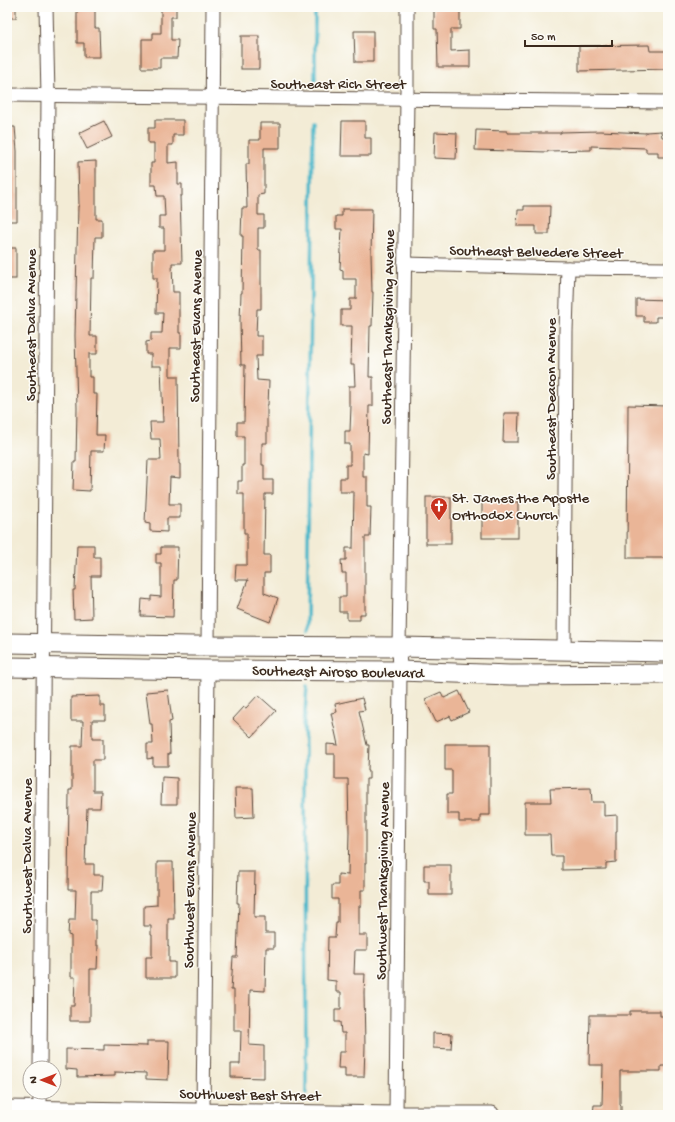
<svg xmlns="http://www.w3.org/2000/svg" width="675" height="1122" font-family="'Gochi Hand',sans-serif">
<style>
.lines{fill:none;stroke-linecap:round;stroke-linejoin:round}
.stream{stroke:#4db8ca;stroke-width:3.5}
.building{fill:#eab597}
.street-casing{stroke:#57473a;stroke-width:15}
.secondary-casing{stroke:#57473a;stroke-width:21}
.street{stroke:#fff;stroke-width:13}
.secondary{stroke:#fff;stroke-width:19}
.labels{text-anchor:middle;stroke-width:3;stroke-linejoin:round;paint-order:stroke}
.street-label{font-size:15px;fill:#3b2a1e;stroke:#fdfcf7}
.poi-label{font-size:15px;fill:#3b2a1e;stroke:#fdfcf7;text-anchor:start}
</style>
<rect width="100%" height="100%" fill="#fdfcf7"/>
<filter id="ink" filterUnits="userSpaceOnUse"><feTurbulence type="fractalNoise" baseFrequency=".025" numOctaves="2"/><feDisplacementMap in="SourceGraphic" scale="8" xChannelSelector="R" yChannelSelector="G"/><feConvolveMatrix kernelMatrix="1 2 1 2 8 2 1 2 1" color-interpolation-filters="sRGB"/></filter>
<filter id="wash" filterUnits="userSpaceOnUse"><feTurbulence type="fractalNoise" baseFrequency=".012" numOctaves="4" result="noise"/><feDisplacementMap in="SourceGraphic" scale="16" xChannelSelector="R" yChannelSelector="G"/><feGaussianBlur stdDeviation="0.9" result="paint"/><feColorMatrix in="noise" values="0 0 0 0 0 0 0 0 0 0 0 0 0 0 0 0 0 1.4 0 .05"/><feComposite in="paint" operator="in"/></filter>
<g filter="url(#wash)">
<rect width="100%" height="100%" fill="#f3ecd6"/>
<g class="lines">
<g class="stream">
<path d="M315,80V7"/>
<path d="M307,630L313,121"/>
<path d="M306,1093L305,749L304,725L307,686"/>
</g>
</g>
<g id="blocks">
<g class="building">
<rect x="7" y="7" width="9" height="11"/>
<path d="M77,7H95V28H99L100,57H84V43H77Z"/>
<path d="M161,7H176V17H171V40H178L177,58H160V68H142V39H153V33H161Z"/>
<path d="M434,7H460V29H451V51L470,50V67H438L437,29H434Z"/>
<path d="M354,31H373V62H355Z"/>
<rect x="241" y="36" width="18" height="33"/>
<path d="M649,45L650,51H668V69L579,71V46Z"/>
<path d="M155,120H183V135H173V145H168V163L178,162V184H182V196H180L182,263H172L173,292H179V333H181V348H170V376H178L179,464H180V478L170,477L169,504H180V518H167V532L150,531V524L145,523L148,460H161L160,439H151L150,422H163L161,366H151V354H146V342L151,341V333H162L163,313H156L157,278H153V250H164V228H159V216H165L164,196H157L156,185H151V163H154V143H148V128H155Z"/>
<path d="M104,121L112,137L87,149L79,133Z"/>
<path d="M342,121H365V138H371V156H341Z"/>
<path d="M260,123H280V148H264V194L258,195V215H264V228H258V250H261V309H257L256,336H262V356H256L257,380L269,381L268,405H267V443H262V465H264V480H273V494H265L264,555H270V573H264V593L278,598L270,622L237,609L248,580H235L236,565H247V533H244V494H238V481H242V465H244V436H237V422H244L245,365H241L240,320L241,293H242L243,236H241L242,208H247L246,164H249V140H260Z"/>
<path d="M7,127H15L17,151V221H7Z"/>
<path d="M476,130L507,131V133H561V132L600,131L646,133V132L661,131L662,137H668V157H658V152H646V148L591,146V150L548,151V152L475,150Z"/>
<path d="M435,132L457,133L456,159L434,158Z"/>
<path d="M96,161V219H102V237H95L94,278H91L90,336H97V354H89V377H93V394H97L96,435H105L104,451H91L90,491L73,490L74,462H76L77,408L75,336L78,206H79L78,162Z"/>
<path d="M524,206H550L549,234H536V226H517L518,210H524Z"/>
<path d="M342,209H372L371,254L372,292H373L372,326H370L369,377H373V406H369L368,454L363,453V477H367V507H371L370,537H365V614H360V620H347V612H339V597H346V573H342L341,560H346V548H353L354,492H340V478H346V465H350V444H345V431H350L351,406H349V386H355L354,365H351L352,326H341V310H350V299H356V279H343V270L340,269L342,229H336V216H342Z"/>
<rect x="7" y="248" width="9" height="31"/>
<path d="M636,299L668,300L667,317H656V322H644V316H636Z"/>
<path d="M628,405L668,406L667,558H627Z"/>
<path d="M504,413H519L518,442H503Z"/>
<rect x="426" y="497" width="25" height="47"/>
<rect x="482" y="502" width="36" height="36"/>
<path d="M77,545H94V557H100V576H91L92,618L74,619L73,590H75Z"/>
<path d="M161,547H178L177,580H174L173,617L141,616L142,599L151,600V596L161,597V563H156V554H161Z"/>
<path d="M168,690L172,721L169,722L170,754H168V766H153V758L147,759V744H153L152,724H150L146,692Z"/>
<path d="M459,691L469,712L452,720L450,716L436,722L425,699L441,692L444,698Z"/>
<path d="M258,695L276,711L252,737L233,719L244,707L246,708Z"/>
<path d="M100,696V706H105V720H92V739H103V760H93V791H101L100,808H87L85,864H94V875H103L102,891H91V920H96V945H98L97,969H90V1021H70V1006H74L75,977H71V936L68,935L69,920H75L76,890H68L69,790H72V746H82L83,721H71V697Z"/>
<path d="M362,698L365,710L359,711L367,745H369L368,770H369V779H366V863H365V890H361V906H359V935H367V950H355L354,974H365L364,992L365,1046L364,1077H345V1068H338L339,1052H345V1033H341L340,1022H335V1009H341V992H336V981L327,980L328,937H335L336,923H338V899H332V885H338V874L348,875L349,832L348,779H335V754H327V744L338,745L331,713L337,712L335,704Z"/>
<path d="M445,744H490V815H480V822H459V814H447V794H452V770H445Z"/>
<path d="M162,777L177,778V804H161Z"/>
<path d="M235,788H253L254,817L236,818Z"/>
<path d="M591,788L592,802H604V816L617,815V831H616V862L606,863V869L562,870V856H551L550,835H525V802H551L550,789Z"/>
<path d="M157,862H173L174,919H168V946L169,947V962H175V978H146V957H152V935H151V926H144V906L157,905Z"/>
<path d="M424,865H451V895H429V881H424Z"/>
<path d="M238,872H255L254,917H265V933H274V948H266L265,991L250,990L249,1045L264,1046V1078L231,1077V1064H240L241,1031H234V990H231L233,957H237L239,903H237Z"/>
<path d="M630,1011H660V1016H668V1066H661V1071H620V1105L621,1106V1115H593L594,1105H602L603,1065H589L590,1015H630Z"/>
<path d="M433,1033L452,1034L451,1049L433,1048Z"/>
<path d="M147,1041H169L168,1080L146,1079V1073L115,1072V1076L77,1077V1070L66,1069V1049L104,1050V1045L147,1046Z"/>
</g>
</g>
</g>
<g filter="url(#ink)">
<use href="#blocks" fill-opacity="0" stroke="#57473a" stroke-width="1"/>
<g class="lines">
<g class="street-casing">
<g id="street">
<path d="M7,95C227,98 448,99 668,102"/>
<path d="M404,264L568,268L668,269"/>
<path d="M208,646L213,7"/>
<path d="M564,650L566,331L568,268"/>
<path d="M40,1068L48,96L46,7"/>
<path d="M7,1107L396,1113H492"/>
<path d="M40,1107V1092"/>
<path d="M203,1110L208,670"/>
<path d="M396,1115L400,671L399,647L407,99V7"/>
</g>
</g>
<g class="secondary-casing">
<g id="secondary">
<path d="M7,643L193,646L399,647L668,652"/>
<path d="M7,667L208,670L400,671L510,675L668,674"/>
</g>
</g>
<use href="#street" class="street"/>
<use href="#secondary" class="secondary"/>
</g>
</g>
<defs>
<g id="church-pin" transform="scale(0.9)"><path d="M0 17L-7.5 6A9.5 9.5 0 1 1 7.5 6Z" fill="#c8321e" stroke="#fdfcf7"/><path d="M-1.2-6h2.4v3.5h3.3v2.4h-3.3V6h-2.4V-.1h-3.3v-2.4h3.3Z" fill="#fff"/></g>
</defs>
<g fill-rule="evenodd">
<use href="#church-pin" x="439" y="506"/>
</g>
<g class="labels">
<g class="street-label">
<text x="338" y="88">Southeast Rich Street</text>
<text transform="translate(536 251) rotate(1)" y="5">Southeast Belvedere Street</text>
<text transform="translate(30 325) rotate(-90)" y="5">Southeast Dalva Avenue</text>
<text transform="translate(195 326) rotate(-89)" y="5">Southeast Evans Avenue</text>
<text transform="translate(387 327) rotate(-89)" y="5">Southeast Thanksgiving Avenue</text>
<text transform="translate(550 399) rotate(-90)" y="5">Southeast Deacon Avenue</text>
<text transform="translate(338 671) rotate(1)" y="5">Southeast Airoso Boulevard</text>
<text transform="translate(26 856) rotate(-90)" y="5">Southwest Dalva Avenue</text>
<text transform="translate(382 881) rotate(-89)" y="5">Southwest Thanksgiving Avenue</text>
<text transform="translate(189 890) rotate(-89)" y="5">Southwest Evans Avenue</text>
<text transform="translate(250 1094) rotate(1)" y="5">Southwest Best Street</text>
</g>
<g class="poi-label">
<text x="452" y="502">St. James the Apostle<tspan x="452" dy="17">Orthodox Church</tspan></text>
</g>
</g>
<rect width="675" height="1122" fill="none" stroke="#fdfcf7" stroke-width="24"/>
<g transform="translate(42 1080) rotate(270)"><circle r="19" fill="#fdfcf7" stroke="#afa8a0"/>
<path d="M0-3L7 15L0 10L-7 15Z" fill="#c8321e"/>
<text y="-6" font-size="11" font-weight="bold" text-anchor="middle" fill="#3b2a1e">N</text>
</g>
<path d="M525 40v6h87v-6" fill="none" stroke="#3b2a1e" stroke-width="2"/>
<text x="531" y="40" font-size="12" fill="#3b2a1e" stroke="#fdfcf7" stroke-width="3" paint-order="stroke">50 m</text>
</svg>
